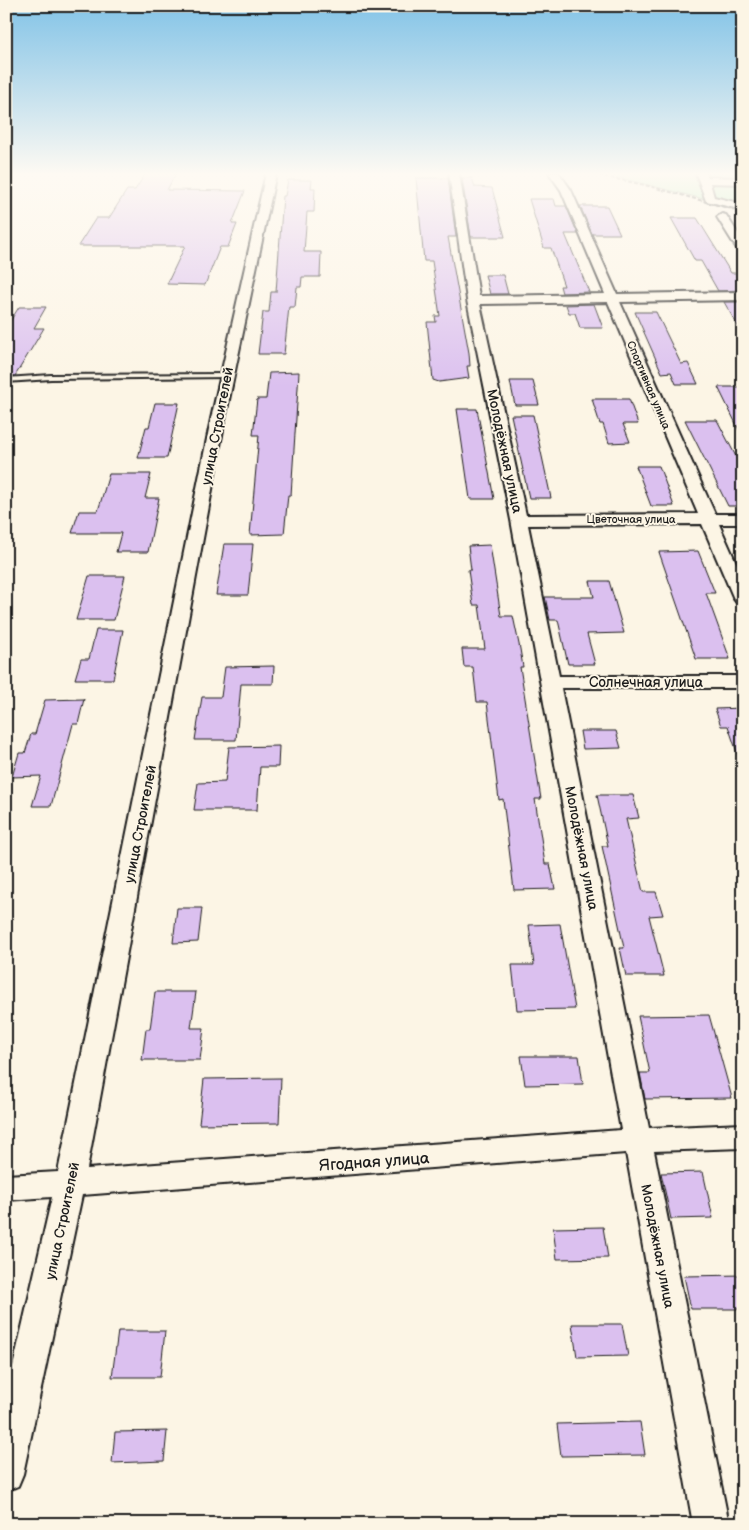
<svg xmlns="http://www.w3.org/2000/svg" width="749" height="1530" font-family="'Balsamiq Sans',sans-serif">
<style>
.green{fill:#a9edb8;stroke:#62846a}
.building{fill:#dbc0ef;stroke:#1c1c1c}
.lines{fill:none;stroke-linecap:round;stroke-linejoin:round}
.lane-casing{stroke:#1c1c1c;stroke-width:4}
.street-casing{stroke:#1c1c1c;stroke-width:4}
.lane{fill:#fcf5e5;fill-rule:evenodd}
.street{fill:#fcf5e5;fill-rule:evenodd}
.rail{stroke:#1c1c1c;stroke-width:2;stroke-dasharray:4 2;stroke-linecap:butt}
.labels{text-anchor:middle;stroke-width:4;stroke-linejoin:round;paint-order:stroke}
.far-street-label{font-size:11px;fill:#1c1c1c;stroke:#fcf5e5}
.street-label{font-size:14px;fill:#1c1c1c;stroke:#fcf5e5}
.near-street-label{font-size:16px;fill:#1c1c1c;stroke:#fcf5e5}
</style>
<rect width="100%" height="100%" fill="#fcf5e5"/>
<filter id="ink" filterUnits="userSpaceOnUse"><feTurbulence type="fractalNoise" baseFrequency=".02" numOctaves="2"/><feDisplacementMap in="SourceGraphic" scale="10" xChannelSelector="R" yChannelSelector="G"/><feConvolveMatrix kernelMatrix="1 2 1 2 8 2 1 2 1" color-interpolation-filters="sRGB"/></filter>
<g filter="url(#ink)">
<path class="green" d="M601,173H743V209Z"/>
<g class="building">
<path d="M146,173H176L167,190L245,191L232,224H237L228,247H220L205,285L167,284L185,246H78L96,218H109L127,190H135Z"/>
<path d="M416,178H448L456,237H448L469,353L470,366H467L469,378L439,382L433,380L427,322H436L435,316H440L432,261H424Z"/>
<path d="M462,178H472L475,187L492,188L505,237H471Z"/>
<path d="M288,180H312L311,188H315L314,212H307L304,252H321L320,277H302L301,287H297L295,307H289L284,354H258L263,312H269L271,292H276L283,196H285Z"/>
<path d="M529,199H554L556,206H566L578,234H565L589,292L562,293L560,286H564L551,248H544Z"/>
<path d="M580,206H607L620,234H592Z"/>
<path d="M671,218H697L731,273H738L743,281V290L718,291L701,261H695Z"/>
<path d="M485,275H503L508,294H490Z"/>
<path d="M724,302H743V335Z"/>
<path d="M594,304L603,328H580L575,313H569L566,305Z"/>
<path d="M19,307H46L34,328H44L15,376H6V328Z"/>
<path d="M635,312H656L681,364L688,363L698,384H676L671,372L662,373Z"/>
<path d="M299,372L291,495H288L284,534L250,535L259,435H253L257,399H266L269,373Z"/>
<path d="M510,381H533L539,405H515Z"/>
<path d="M718,387H743V438Z"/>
<path d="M592,399H629L638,424H623L630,442L609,443L603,424H600Z"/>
<path d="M155,403H179L167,458H138L146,427H149Z"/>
<path d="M457,409H477L494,499H470Z"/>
<path d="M511,415H533L551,498H529Z"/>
<path d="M685,420H717L743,470V506H728Z"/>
<path d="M636,466H659L674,506H651Z"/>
<path d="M109,474H151L145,498H159L148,552H116L121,533H72L79,511H98Z"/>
<path d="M224,544H253L248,595H216Z"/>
<path d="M490,545L501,616H513L520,649L523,667H520L541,799H535L545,864H550L555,889L514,890L503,799L499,800L487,702H477L473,667H464L462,649H485L479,605H473L468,570H471L468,546Z"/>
<path d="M698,551L715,593H706L730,659H696L659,552Z"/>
<path d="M89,576H125L114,620H76Z"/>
<path d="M590,581H609L624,633L587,634L595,664H568L558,620H550L545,597H594Z"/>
<path d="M96,630H123L113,679H75L81,659H89Z"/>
<path d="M274,666L273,684H241L236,740H195L202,697H221L225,667Z"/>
<path d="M84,699L78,724H73L51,806H32L41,776L12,777L19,753H25L31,734H35L45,700Z"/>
<path d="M743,708V761H740L728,726H721L715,709Z"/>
<path d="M580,731H616L621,748L583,749Z"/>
<path d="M279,746L278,767H260L257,810H194L198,783L225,782L229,747Z"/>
<path d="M597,795H633L639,818L626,819L643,892H656L663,915L649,916L664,976H626L620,948H624L602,846H608Z"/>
<path d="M177,908H202L198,942L173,943Z"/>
<path d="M560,924L575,1009L517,1010L512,965H534L529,925Z"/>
<path d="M155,992H196L191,1028H204L200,1060H142L146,1029H150Z"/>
<path d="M709,1015L732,1098L645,1099L640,1073H650L638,1016Z"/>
<path d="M521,1056H579L583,1084L525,1085Z"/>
<path d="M281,1078L279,1123L199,1124L204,1079Z"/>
<path d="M703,1172L713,1218L671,1219L661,1173Z"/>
<path d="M603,1227L608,1258L557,1259L553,1228Z"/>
<path d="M743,1275V1309H691L684,1276Z"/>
<path d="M572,1324H622L628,1356L577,1357Z"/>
<path d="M118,1331H165L160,1377H112Z"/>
<path d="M640,1422L645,1455L561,1456L557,1424Z"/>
<path d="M167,1431L164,1461L112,1463L115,1432Z"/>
</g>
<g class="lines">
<g class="lane-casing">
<path id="lane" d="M227,374L229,375V377L51,379L6,382V378L51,375Z"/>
</g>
<g class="street-casing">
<g id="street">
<path d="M266,173H276L225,419L87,1169L621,1130L511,520L467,300L449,173H459L479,296L605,294L561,190L549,173H559L571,190L617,294L743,292V300L620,302L715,514H743V524H719L743,578V604L737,603L734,599L702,524L528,525L559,676H743V688H561L649,1128L743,1124V1148L654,1151L729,1524H693L626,1153L82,1195L23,1474L18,1486L6,1491V1397L52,1197L6,1200V1175L58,1172L211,419ZM608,302L698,514L526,515L480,304Z"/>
<path d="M696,173H706L707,177L743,178V184L710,183L714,197L743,204V210L706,201Z"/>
<path d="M722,214L726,215L743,241V253L739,252L717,217Z"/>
</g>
</g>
<use href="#lane" class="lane"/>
<use href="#street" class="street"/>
<path class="rail" d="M587,173L645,185L743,212"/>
</g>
</g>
<linearGradient id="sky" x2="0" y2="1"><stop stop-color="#82c3e7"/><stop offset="0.45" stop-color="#fefaf3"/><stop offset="1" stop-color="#fefaf3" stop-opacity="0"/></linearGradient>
<rect width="749" height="387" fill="url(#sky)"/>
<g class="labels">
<g class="far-street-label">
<text transform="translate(649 385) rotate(67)" y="4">Спортивная улица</text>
<text x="631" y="523">Цветочная улица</text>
</g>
<g class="street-label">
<text transform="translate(217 426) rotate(-79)" y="5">улица Строителей</text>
<text transform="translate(505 451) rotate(78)" y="5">Молодёжная улица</text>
<text x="646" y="687">Солнечная улица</text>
<text transform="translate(140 824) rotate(-79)" y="5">улица Строителей</text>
<text transform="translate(582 848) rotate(79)" y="5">Молодёжная улица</text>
<text transform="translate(62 1221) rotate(-78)" y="5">улица Строителей</text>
<text transform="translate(658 1246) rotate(79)" y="5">Молодёжная улица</text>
</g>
<g class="near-street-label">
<text transform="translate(374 1161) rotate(-4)" y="6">Ягодная улица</text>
</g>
</g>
<rect width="749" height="1530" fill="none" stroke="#fcf5e5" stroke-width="25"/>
<rect x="12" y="12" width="724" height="1505" fill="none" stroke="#1c1c1c" stroke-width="2" filter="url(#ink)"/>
</svg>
